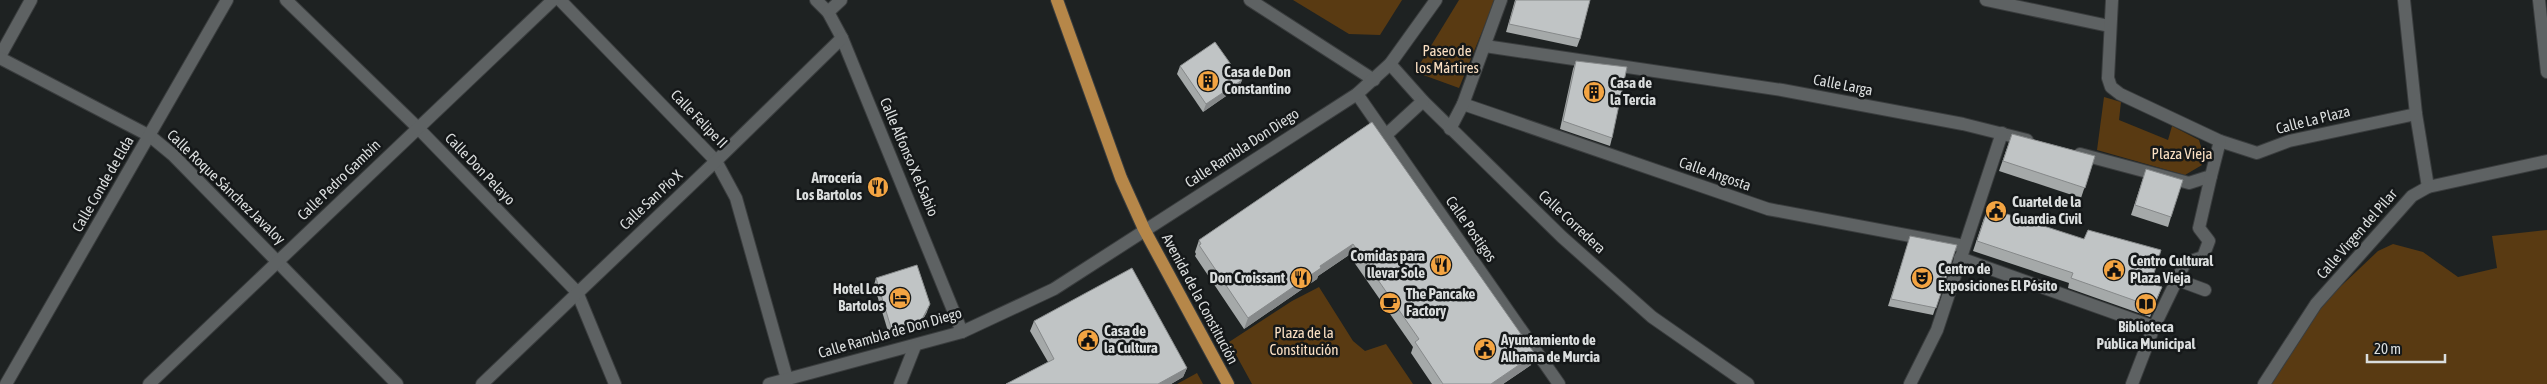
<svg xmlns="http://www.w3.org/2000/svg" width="2547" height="384" font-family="'Asap Condensed',sans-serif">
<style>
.green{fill:#593a12}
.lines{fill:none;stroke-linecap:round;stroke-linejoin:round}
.street-casing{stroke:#3a3d3e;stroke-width:14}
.primary-casing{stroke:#3a3d3e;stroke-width:14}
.street{stroke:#5e6263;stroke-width:12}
.primary{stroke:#b68749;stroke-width:12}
.wall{fill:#a5a9a9}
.shaded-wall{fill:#86898a}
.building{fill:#c0c4c5;stroke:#86898a}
.labels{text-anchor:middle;stroke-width:5;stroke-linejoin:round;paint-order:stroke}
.park-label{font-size:15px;fill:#fadfc2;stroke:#151819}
.poi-label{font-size:15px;font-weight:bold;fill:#dadddd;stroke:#151819;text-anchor:start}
.street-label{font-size:15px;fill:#dadddd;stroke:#151819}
</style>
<rect width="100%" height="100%" fill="#1e2222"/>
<g class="green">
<path d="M1293,0H1402L1380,35L1349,34Z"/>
<path d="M1459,0H1495L1459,88L1415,72Z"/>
<path d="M2104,97L2121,102L2119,120L2168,140L2172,126L2199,140L2204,157L2202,165L2185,175L2097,150Z"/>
<path d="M2547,230V384H2271L2320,306L2378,251L2393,244L2423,252L2458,277L2497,268L2492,236Z"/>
<path d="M1319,287L1353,341L1365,351L1386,344L1413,384H1252L1229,342L1292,301Z"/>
<path d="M1197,373L1203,384H1177Z"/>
</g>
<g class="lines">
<g class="street-casing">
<g id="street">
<path d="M286,0L417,127L577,292L615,384"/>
<path d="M560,0L716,161L736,198L787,379"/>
<path d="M816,0L828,12L842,38L962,332"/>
<path d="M1250,0L1374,80"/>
<path d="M1986,0L2109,26"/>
<path d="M2112,0L2108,78L2111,87L2120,94L2220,141L2257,153L2289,141L2416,114"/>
<path d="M2404,0L2416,114L2428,187"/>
<path d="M2539,0L2547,72"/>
<path d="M828,12L841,0"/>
<path d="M1485,46L1782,90L1963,124L2027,140"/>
<path d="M0,56L31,0"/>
<path d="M0,58L150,136L173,155L397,384"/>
<path d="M1390,64L1423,101L1562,237L1652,317L1748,384"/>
<path d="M1357,94L1559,384"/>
<path d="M1463,104L1768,209L1964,246"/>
<path d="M1450,129L1463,104L1501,0"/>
<path d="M1386,135L1423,101"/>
<path d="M2080,154L2189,183L2211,176L2220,141"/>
<path d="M1960,258L2154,327"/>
<path d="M2178,280L2205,290"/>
<path d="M6,384L227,0"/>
<path d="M149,384L553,0"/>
<path d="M482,384L716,161L842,38"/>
<path d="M769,384L962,332L1054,289L1357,94L1390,64L1436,0"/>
<path d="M900,384L915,346"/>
<path d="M1910,384L1937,330L2002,133"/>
<path d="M2132,384L2154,327L2185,263L2203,257L2209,241L2199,228L2211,176"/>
<path d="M2264,384L2316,304L2412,196L2428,187L2547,161"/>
</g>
</g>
<g class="primary-casing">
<path id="primary" d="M1057,0L1121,178L1144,229L1228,384"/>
</g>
<use href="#street" class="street"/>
<use href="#primary" class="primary"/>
</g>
<g class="wall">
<path d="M1515,0H1590L1580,39L1577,47L1506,32Z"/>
<path d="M1576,61L1612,138L1610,146L1560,129L1573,69Z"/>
<path d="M1180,66L1242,80L1239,87L1203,112L1177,74Z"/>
<path d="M1372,122L1531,365L1503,384H1432L1411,353L1413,347L1349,255L1318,276L1317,279L1244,329L1195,256L1196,254L1195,252L1199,240Z"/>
<path d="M2012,134L2095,156L2081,198L1999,171Z"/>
<path d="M2146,169L2171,217L2168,227L2131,215Z"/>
<path d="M1984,218L2162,287L2150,317L2068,288L2069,283L1973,251Z"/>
<path d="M1908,244L1957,245L1933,315L1888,306Z"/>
<path d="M876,278L927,312L917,330L890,338L874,285Z"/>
<path d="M1034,321L1187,368L1183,377L1171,384H1006L1048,362L1030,331Z"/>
</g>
<g class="shaded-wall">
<path d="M1242,80L1239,87L1203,112L1206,104Z"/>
<path d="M1353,244L1349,255L1318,276L1317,279L1244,329L1248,318L1320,266Z"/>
<path d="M930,304L927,312L917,330L890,338L892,331Z"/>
<path d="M1535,354L1531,365L1503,384H1491Z"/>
<path d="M1187,368L1183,377L1171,384H1158Z"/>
</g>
<g class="building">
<path d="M1516,0H1590L1580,39L1509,24Z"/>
<path d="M1215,42L1242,80L1206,104L1180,66Z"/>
<path d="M1576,61L1627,67L1612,138L1563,121Z"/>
<path d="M1372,122L1535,354L1491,384H1443L1415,342L1419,339L1353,244L1320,266L1321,268L1248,318L1199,245L1201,244L1199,240Z"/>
<path d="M2012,134L2095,156L2085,188L2003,161Z"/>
<path d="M2146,169L2183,180L2171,217L2135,205Z"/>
<path d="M1988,208L2084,239L2088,230L2161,250L2151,283L2162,287L2153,307L2071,278L2073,273L1977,241Z"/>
<path d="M1910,236L1957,245L1936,308L1891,299Z"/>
<path d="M917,265L930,304L920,323L892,331L876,278Z"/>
<path d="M1132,268L1187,368L1158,384H1006L1054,359L1034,321Z"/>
</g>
<defs>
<g id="building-disc" transform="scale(1.125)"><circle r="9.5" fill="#f3a442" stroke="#151819"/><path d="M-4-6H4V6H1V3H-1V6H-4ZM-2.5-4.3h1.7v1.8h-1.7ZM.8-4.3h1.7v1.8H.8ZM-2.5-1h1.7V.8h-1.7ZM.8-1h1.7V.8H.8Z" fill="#111"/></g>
<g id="restaurant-disc" transform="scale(1.125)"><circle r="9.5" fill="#f3a442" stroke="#151819"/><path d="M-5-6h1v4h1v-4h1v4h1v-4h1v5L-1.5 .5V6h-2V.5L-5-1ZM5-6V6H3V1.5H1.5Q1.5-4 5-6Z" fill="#111"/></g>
<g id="civic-disc" transform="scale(1.125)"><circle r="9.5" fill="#f3a442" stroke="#151819"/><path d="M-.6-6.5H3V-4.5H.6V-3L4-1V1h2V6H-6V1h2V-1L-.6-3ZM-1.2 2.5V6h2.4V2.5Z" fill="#111"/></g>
<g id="theatre-disc" transform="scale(1.125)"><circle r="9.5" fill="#f3a442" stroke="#151819"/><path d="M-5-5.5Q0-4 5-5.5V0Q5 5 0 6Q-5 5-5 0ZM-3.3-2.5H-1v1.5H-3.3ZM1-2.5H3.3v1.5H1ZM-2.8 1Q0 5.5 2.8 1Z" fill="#111"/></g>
<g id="hotel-disc" transform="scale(1.125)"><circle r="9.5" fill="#f3a442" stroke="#151819"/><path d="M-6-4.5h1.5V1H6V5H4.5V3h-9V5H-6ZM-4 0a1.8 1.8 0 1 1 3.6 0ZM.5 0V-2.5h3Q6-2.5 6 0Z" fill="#111"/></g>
<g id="cafe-disc" transform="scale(1.125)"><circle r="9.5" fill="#f3a442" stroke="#151819"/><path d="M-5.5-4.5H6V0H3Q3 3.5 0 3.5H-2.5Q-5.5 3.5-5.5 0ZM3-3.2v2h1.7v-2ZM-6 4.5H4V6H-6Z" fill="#111"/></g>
<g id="library-disc" transform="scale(1.125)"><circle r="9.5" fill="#f3a442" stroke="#151819"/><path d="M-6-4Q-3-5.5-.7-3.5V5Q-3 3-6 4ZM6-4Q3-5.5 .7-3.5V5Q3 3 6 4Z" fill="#111"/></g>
</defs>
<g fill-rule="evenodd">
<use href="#building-disc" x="1208" y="81"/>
<use href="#building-disc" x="1594" y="92"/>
<use href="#restaurant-disc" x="878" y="187"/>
<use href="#civic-disc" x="1996" y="211"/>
<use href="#restaurant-disc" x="1441" y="265"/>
<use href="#civic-disc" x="2114" y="270"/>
<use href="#restaurant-disc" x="1301" y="278"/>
<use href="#theatre-disc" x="1922" y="278"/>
<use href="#hotel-disc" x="900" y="298"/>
<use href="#cafe-disc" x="1390" y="303"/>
<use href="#library-disc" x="2146" y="304"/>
<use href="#civic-disc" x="1088" y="340"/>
<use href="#civic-disc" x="1485" y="349"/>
</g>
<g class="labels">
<g class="park-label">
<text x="1447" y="56">Paseo de<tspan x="1447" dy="17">los Mártires</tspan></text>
<text x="2182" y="159">Plaza Vieja</text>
<text x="1304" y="338">Plaza de la<tspan x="1304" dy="17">Constitución</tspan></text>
</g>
<g class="poi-label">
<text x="1224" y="77">Casa de Don<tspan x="1224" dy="17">Constantino</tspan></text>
<text x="1610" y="88">Casa de<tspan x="1610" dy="17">la Tercia</tspan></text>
<text x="862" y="183" text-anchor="end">Arrocería<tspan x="862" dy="17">Los Bartolos</tspan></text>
<text x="2012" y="207">Cuartel de la<tspan x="2012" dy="17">Guardia Civil</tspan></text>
<text x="1425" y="261" text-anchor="end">Comidas para<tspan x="1425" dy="17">llevar Sole</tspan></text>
<text x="2130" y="266">Centro Cultural<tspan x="2130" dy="17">Plaza Vieja</tspan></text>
<text x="1938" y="274">Centro de<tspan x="1938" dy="17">Exposiciones El Pósito</tspan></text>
<text x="1285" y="283" text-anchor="end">Don Croissant</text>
<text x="884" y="294" text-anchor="end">Hotel Los<tspan x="884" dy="17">Bartolos</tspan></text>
<text x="1406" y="299">The Pancake<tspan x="1406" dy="17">Factory</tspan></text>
<text x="2146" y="332" text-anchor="middle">Biblioteca<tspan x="2146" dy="17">Pública Municipal</tspan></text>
<text x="1104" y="336">Casa de<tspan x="1104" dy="17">la Cultura</tspan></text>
<text x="1501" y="345">Ayuntamiento de<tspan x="1501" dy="17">Alhama de Murcia</tspan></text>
</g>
<g class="street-label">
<text transform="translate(1843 85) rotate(11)" y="5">Calle Larga</text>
<text transform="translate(699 119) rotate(46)" y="5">Calle Felipe II</text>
<text transform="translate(2313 120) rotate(-14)" y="5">Calle La Plaza</text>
<text transform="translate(1242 148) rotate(-33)" y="5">Calle Rambla Don Diego</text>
<text transform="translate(909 157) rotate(67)" y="5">Calle Alfonso X el Sabio</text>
<text transform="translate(480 169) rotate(46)" y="5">Calle Don Pelayo</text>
<text transform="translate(1715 174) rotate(19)" y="5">Calle Angosta</text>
<text transform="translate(339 180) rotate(-44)" y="5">Calle Pedro Gambín</text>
<text transform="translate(103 184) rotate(-60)" y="5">Calle Conde de Elda</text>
<text transform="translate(226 187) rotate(44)" y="5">Calle Roque Sánchez Javaloy</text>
<text transform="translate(651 200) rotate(-43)" y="5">Calle San Pío X</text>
<text transform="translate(1572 222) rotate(43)" y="5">Calle Corredera</text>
<text transform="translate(1471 229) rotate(55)" y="5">Calle Postigos</text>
<text transform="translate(2357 234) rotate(-49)" y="5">Calle Virgen del Pilar</text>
<text transform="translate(1200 299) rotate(62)" y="5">Avenida de la Constitución</text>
<text transform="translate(890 333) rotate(-16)" y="5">Calle Rambla de Don Diego</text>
</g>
</g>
<path d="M2367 354v8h78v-8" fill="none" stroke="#dadddd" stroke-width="2.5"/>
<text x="2374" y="354" font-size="15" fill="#dadddd" stroke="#151819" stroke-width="4" paint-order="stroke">20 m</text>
</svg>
